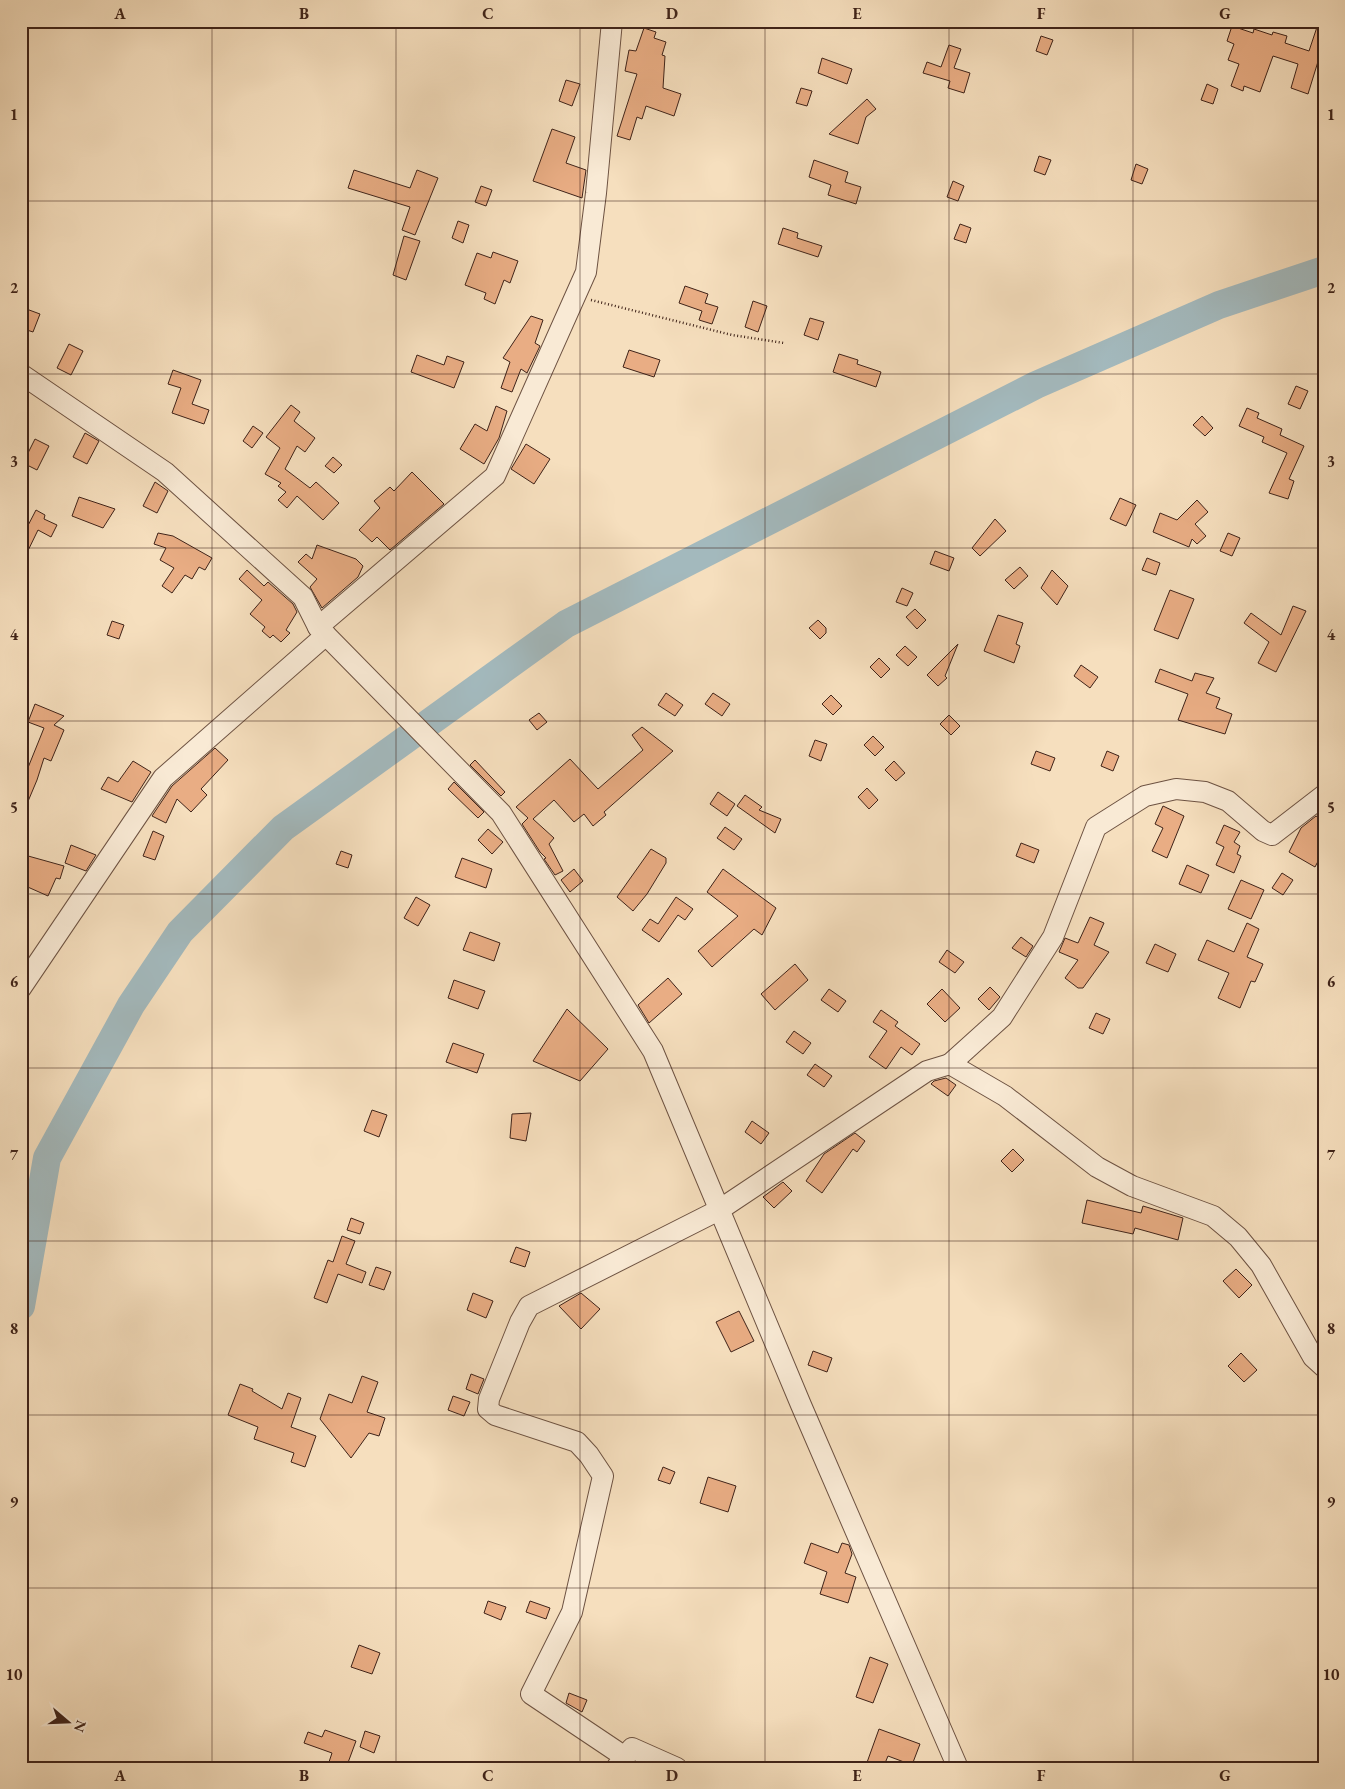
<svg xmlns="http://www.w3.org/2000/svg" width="1345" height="1789" font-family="'EB Garamond',serif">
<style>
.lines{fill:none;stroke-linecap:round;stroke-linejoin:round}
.river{stroke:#a3b9bd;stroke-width:28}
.building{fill:#e9ad84;stroke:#3f2319}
.minor-casing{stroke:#6d5242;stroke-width:22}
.path{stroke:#3f2319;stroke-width:2.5;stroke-dasharray:1 2.5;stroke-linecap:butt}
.minor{stroke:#f9ead5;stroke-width:20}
.grid{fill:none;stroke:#3f2319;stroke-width:1;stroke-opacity:0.55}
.neatline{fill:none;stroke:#3f2319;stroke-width:2}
.grid-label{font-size:16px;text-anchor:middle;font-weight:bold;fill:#3f2319}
</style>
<rect width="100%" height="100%" fill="#f6dfbe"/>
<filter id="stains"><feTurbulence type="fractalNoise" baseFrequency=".004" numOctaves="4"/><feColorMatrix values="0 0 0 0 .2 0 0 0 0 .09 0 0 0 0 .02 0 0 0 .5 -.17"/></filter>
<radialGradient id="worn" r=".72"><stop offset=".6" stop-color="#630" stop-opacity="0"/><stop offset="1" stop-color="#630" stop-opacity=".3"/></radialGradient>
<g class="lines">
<path class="river" d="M21,1306L47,1158L131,1005L180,932L283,828L566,624L1036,385L1219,305L1324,270"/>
</g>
<g class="building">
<path d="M1319,21H1324V42L1308,94L1291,88L1298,64L1273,56L1260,92L1244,86L1243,91L1231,86L1239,64L1228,60L1234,44L1227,41L1232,26L1253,33L1254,29L1272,35L1273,32L1287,36L1285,43L1309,51Z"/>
<path d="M644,28L656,32L654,38L666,42L662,55L665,56L663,88L681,94L674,116L646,106L642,119L637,117L630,140L617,136L637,74L625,71L629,50L636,51Z"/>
<path d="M1041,36L1053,40L1047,55L1036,51Z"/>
<path d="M949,45L961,49L954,68L970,73L964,93L948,88L950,81L923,73L927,62L941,67Z"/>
<path d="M822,58L852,69L847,84L818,73Z"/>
<path d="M566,80L580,84L572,106L559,101Z"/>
<path d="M1207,84L1218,89L1213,104L1201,100Z"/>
<path d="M801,88L812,91L807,106L796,103Z"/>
<path d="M867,99L876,109L866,117L858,144L829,134Z"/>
<path d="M552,129L575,137L566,163L586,170L582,198L533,181Z"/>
<path d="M1039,156L1051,160L1045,175L1034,171Z"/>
<path d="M814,160L848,172L845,182L861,187L856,204L828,195L831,185L809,177Z"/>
<path d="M1136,164L1148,169L1142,184L1131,180Z"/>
<path d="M354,170L410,188L417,170L438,178L415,235L402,230L410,207L348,188Z"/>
<path d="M953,181L964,186L958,201L947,197Z"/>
<path d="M481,186L492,190L486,206L475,202Z"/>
<path d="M458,221L469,225L463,243L452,238Z"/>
<path d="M960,224L971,228L966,243L954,239Z"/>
<path d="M783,228L798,233L797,238L822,246L818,257L778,244Z"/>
<path d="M404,236L420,241L406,280L393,275Z"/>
<path d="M493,252L518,261L510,283L504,280L495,304L484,299L486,293L465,285L477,253L491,258Z"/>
<path d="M685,286L708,294L705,303L718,307L712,324L699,320L702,311L679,303Z"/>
<path d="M753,301L767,306L758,332L745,327Z"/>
<path d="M21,307L40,314L33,332L21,328Z"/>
<path d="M531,316L543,320L535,343L540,346L527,373L521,369L512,392L501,388L510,362L503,358Z"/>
<path d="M810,318L824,322L818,340L804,335Z"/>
<path d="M69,344L83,351L71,375L57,368Z"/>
<path d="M629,350L660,360L654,377L623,367Z"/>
<path d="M839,354L858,360L857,364L881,372L876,387L833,372Z"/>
<path d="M417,355L444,365L447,356L464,362L454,388L411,372Z"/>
<path d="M173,370L201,380L192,404L209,410L204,424L172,413L181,388L168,384Z"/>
<path d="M1296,386L1308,391L1300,409L1288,404Z"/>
<path d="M291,405L300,412L294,421L315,438L305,452L297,446L285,469L310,488L316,482L339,503L323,520L297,496L287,508L278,500L286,492L278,486L281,483L265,474L280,448L266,437Z"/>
<path d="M496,406L507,411L499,438L484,464L460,449L475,424L487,431Z"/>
<path d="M1247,408L1259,413L1257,418L1282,429L1280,435L1304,446L1289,479L1294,481L1288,499L1269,493L1287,453L1262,442L1264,437L1239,426Z"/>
<path d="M1202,416L1213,428L1205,436L1193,425Z"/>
<path d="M253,426L263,433L252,448L243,441Z"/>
<path d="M85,433L99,441L87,464L73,457Z"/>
<path d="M35,439L49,446L37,470L23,463Z"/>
<path d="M526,444L550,459L534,484L511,469Z"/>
<path d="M333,457L342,465L334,473L325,466Z"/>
<path d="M412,472L444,504L390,550L377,537L372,542L359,530L380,508L374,501L390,487L394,491Z"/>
<path d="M155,482L168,491L157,513L143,506Z"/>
<path d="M79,497L115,509L103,528L72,516Z"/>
<path d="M1120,498L1136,505L1126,526L1110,519Z"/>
<path d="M1197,500L1208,512L1195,524L1206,536L1197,544L1192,539L1189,547L1153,532L1160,513L1177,520Z"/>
<path d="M36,510L45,515L44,519L57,525L51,537L38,530L21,565V539Z"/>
<path d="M995,519L1006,531L980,556L972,548Z"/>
<path d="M158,533L173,536L212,558L205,570L199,567L192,579L185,575L172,593L162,586L174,568L160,560L166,548L154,544Z"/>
<path d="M1228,533L1240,538L1232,556L1220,551Z"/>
<path d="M317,545L356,559L363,566L358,577L322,608L310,587L317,579L298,562L306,554L312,559Z"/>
<path d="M935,551L954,558L949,571L930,564Z"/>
<path d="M1147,558L1160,563L1156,575L1142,570Z"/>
<path d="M1020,567L1028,576L1014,589L1005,580Z"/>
<path d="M247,570L264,586L268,582L293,604L297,612L286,630L290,633L281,642L273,635L270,638L262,631L265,627L250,614L262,600L239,579Z"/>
<path d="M1052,570L1068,586L1057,605L1041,588Z"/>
<path d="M902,588L913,593L907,606L896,602Z"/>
<path d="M1170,590L1194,599L1178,639L1154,630Z"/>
<path d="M1293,606L1306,611L1276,672L1258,663L1269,642L1244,623L1251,613L1281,635Z"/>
<path d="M915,609L926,620L917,629L906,617Z"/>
<path d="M998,615L1023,623L1016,644L1020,646L1014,663L984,651Z"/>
<path d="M818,620L826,628V633L820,639L809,628Z"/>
<path d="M112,621L124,625L119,639L107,635Z"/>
<path d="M958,644L945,676L947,678L938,686L927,675Z"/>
<path d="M905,646L917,657L908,666L896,655Z"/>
<path d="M879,658L890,669L881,678L870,667Z"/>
<path d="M1081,665L1098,677L1090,688L1074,676Z"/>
<path d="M1160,669L1192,681L1195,673L1214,678L1206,693L1220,698L1216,708L1232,714L1225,734L1178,720L1188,694L1155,682Z"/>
<path d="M666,693L683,705L675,716L658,705Z"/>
<path d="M713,693L730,704L722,716L705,704Z"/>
<path d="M831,695L842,706L833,715L822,704Z"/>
<path d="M35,704L64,716L54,725L64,730L51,761L44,758L37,780L21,818V785L44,728L28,722Z"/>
<path d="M539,713L547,722L537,730L529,720Z"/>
<path d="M949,715L960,726L951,735L940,724Z"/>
<path d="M642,727L673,751L604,812L606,815L593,826L584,814L574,822L554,800L533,819L554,838L549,844L563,871L555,875L544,859L546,858L540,852L522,824L528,818L516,807L570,759L598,789L643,750L632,735Z"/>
<path d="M873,736L884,747L875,756L864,745Z"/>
<path d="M815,740L827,744L821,761L809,756Z"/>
<path d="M215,748L228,760L201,789L207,795L191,812L177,799L166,823L152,816L172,786Z"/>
<path d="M1036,751L1055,758L1050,771L1031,764Z"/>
<path d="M1107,751L1119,756L1113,771L1101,766Z"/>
<path d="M475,760L505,792L501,796L470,765Z"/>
<path d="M133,761L151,772L132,802L101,789L108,777L118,782Z"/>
<path d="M894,761L905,773L896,781L885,770Z"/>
<path d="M454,782L484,812L478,818L448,789Z"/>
<path d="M867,788L878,800L869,809L858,797Z"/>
<path d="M718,792L735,804L727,816L710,804Z"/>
<path d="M745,795L762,807L759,810L781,819L775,833L737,806Z"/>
<path d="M1163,806L1184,816L1167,858L1152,851L1163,828L1155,824Z"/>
<path d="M1316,816L1324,821V850L1315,867L1289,852L1301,828Z"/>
<path d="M1224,825L1240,832L1234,842L1240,846L1237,854L1241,856L1234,873L1216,865L1224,847L1216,843Z"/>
<path d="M725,827L742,839L734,850L717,838Z"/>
<path d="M488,829L503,842L492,854L478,840Z"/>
<path d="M153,831L164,836L155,860L143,856Z"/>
<path d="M1021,843L1039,850L1034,863L1016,856Z"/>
<path d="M71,845L96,855L86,871L65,863Z"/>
<path d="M651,849L666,858V863L647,894L633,911L617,897Z"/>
<path d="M341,851L352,855L348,868L336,864Z"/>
<path d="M21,854L64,866L60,879L56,878L48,896L21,884Z"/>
<path d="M462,858L492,869L486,888L455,877Z"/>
<path d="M1187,865L1209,875L1201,893L1179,884Z"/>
<path d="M574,869L583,881L570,892L561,880Z"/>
<path d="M723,869L776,908L762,935L754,929L712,967L698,951L738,916L707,892Z"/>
<path d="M1282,873L1293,880L1283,895L1272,888Z"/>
<path d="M1241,880L1264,890L1251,919L1228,909Z"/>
<path d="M416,897L430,905L418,926L404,918Z"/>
<path d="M676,897L693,909L685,920L678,915L659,942L642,930L650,919L658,924Z"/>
<path d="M1090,917L1104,923L1094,945L1109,952L1083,988H1078L1065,978L1078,960L1059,952L1065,938L1078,943Z"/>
<path d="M1247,923L1259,929L1247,957L1263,964L1255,982L1251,981L1240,1008L1218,998L1229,973L1198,960L1207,940L1234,952Z"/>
<path d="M470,932L500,943L494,961L463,950Z"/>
<path d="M1021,937L1033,946L1026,957L1012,948Z"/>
<path d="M1155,944L1176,954L1168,972L1146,963Z"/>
<path d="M947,950L964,962L955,973L939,962Z"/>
<path d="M795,964L808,980L775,1010L761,994Z"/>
<path d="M668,978L682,994L649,1023L638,1005Z"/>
<path d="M454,980L485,991L478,1009L448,998Z"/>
<path d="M990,987L1000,997L989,1010L978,999Z"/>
<path d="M829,989L846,1001L838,1012L821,1000Z"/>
<path d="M942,989L960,1008L945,1022L927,1004Z"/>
<path d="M567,1009L608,1049L580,1081L533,1061Z"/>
<path d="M881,1010L898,1022L895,1026L920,1044L912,1055L901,1047L886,1069L869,1057L887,1031L873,1022Z"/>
<path d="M1096,1013L1110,1019L1103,1034L1089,1028Z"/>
<path d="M794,1031L811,1043L803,1054L786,1042Z"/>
<path d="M453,1043L484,1054L477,1073L446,1062Z"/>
<path d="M815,1064L832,1076L824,1087L807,1075Z"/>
<path d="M946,1078L956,1085L948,1096L931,1084L934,1081Z"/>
<path d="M372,1110L387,1115L379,1137L364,1131Z"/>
<path d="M531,1113L526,1141L510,1138L512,1114Z"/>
<path d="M752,1121L769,1133L761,1144L745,1132Z"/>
<path d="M855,1133L865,1141L857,1152L853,1149L822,1193L806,1181L824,1154Z"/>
<path d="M1013,1149L1024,1160L1012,1172L1001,1161Z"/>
<path d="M783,1182L792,1191L774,1208L763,1197Z"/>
<path d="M1087,1200L1141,1213L1143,1206L1183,1218L1178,1240L1135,1228L1133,1234L1082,1223Z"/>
<path d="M351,1218L364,1223L360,1234L347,1230Z"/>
<path d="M342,1236L355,1241L346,1264L366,1272L362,1283L338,1274L327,1303L314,1298L328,1260L333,1262Z"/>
<path d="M516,1247L530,1252L525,1267L510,1262Z"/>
<path d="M376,1267L391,1272L384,1290L369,1285Z"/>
<path d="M1236,1269L1252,1285L1239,1298L1223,1281Z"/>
<path d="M473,1293L493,1301L486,1318L467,1310Z"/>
<path d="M581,1293L600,1309L581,1329L559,1306Z"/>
<path d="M739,1311L754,1341L731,1352L716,1322Z"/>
<path d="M813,1351L832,1358L827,1372L808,1365Z"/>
<path d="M1241,1353L1257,1370L1244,1382L1228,1366Z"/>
<path d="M471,1374L484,1379L478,1394L466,1389Z"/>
<path d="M362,1376L378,1382L367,1412L385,1418L379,1436L369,1433L351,1458L320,1419L329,1394L352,1403Z"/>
<path d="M240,1384L253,1389L252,1391L282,1409L288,1393L301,1398L291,1427L316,1436L305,1467L291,1462L294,1453L254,1439L258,1427L228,1415Z"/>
<path d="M453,1396L470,1402L464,1416L448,1410Z"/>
<path d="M663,1467L675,1472L670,1484L658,1480Z"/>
<path d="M708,1477L736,1486L728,1512L700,1503Z"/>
<path d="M811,1543L838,1553L842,1543L849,1545L852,1554L845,1573L856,1577L848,1603L820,1594L827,1572L804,1563Z"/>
<path d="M488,1601L506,1607L501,1620L484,1613Z"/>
<path d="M530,1601L550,1608L546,1619L526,1612Z"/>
<path d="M359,1645L380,1653L372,1674L351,1667Z"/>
<path d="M870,1657L888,1664L873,1703L856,1697Z"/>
<path d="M569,1693L587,1700L582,1712L566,1703Z"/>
<path d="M879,1729L920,1744L912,1765L888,1756L883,1768H865Z"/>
<path d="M325,1730L356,1741L346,1768H327L332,1753L304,1743L308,1732L322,1737Z"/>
<path d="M365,1731L380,1736L374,1753L360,1747Z"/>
</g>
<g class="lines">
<g class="minor-casing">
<g id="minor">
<path d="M21,374L165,472L303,597L318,627L501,813L653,1051L801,1405L958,1768"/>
<path d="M318,627L495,476L586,272L596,193L612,21"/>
<path d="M21,988L163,778L326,635"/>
<path d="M950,1064L1002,1017L1053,937L1096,827L1145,796L1176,789L1205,792L1228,801L1263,831L1272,835L1324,795"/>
<path d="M625,1757L531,1694L572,1612L603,1476L589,1455L577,1442L495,1415L488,1409L489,1399L520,1322L529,1306L719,1210L927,1071L950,1064L1005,1096L1097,1167L1132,1186L1213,1216L1238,1237L1261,1265L1313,1357L1324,1367"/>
<path d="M616,1768L632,1748L677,1768"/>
</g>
</g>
<path class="path" d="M591,300L732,335L784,343"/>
<use href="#minor" class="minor"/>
</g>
<path class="grid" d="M212,21V1768M396,21V1768M580,21V1768M765,21V1768M949,21V1768M1133,21V1768M21,201H1324M21,374H1324M21,548H1324M21,721H1324M21,894H1324M21,1068H1324M21,1241H1324M21,1415H1324M21,1588H1324"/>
<rect width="1345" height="1789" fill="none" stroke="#f6dfbe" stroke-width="55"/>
<g transform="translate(68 1722) rotate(109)" stroke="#f9ead5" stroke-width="4" paint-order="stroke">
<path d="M0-4L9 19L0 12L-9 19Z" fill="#3f2319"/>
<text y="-8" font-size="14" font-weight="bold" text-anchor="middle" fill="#3f2319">N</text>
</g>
<rect x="28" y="28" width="1290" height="1734" class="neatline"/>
<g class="grid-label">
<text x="120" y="19">A</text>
<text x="304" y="19">B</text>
<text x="488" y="19">C</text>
<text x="672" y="19">D</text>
<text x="857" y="19">E</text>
<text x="1041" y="19">F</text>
<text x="1225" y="19">G</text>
<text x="14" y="120">1</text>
<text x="1331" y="120">1</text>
<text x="14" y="293">2</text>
<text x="1331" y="293">2</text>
<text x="14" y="467">3</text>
<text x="1331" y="467">3</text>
<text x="14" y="640">4</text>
<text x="1331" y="640">4</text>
<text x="14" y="813">5</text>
<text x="1331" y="813">5</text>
<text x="14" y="987">6</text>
<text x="1331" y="987">6</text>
<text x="14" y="1160">7</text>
<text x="1331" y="1160">7</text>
<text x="14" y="1334">8</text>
<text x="1331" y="1334">8</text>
<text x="14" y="1507">9</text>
<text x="1331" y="1507">9</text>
<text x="14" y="1680">10</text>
<text x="1331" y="1680">10</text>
<text x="120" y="1781">A</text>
<text x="304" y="1781">B</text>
<text x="488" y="1781">C</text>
<text x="672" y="1781">D</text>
<text x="857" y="1781">E</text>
<text x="1041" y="1781">F</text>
<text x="1225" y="1781">G</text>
</g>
<rect width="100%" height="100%" filter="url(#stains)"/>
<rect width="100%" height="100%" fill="url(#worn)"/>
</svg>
